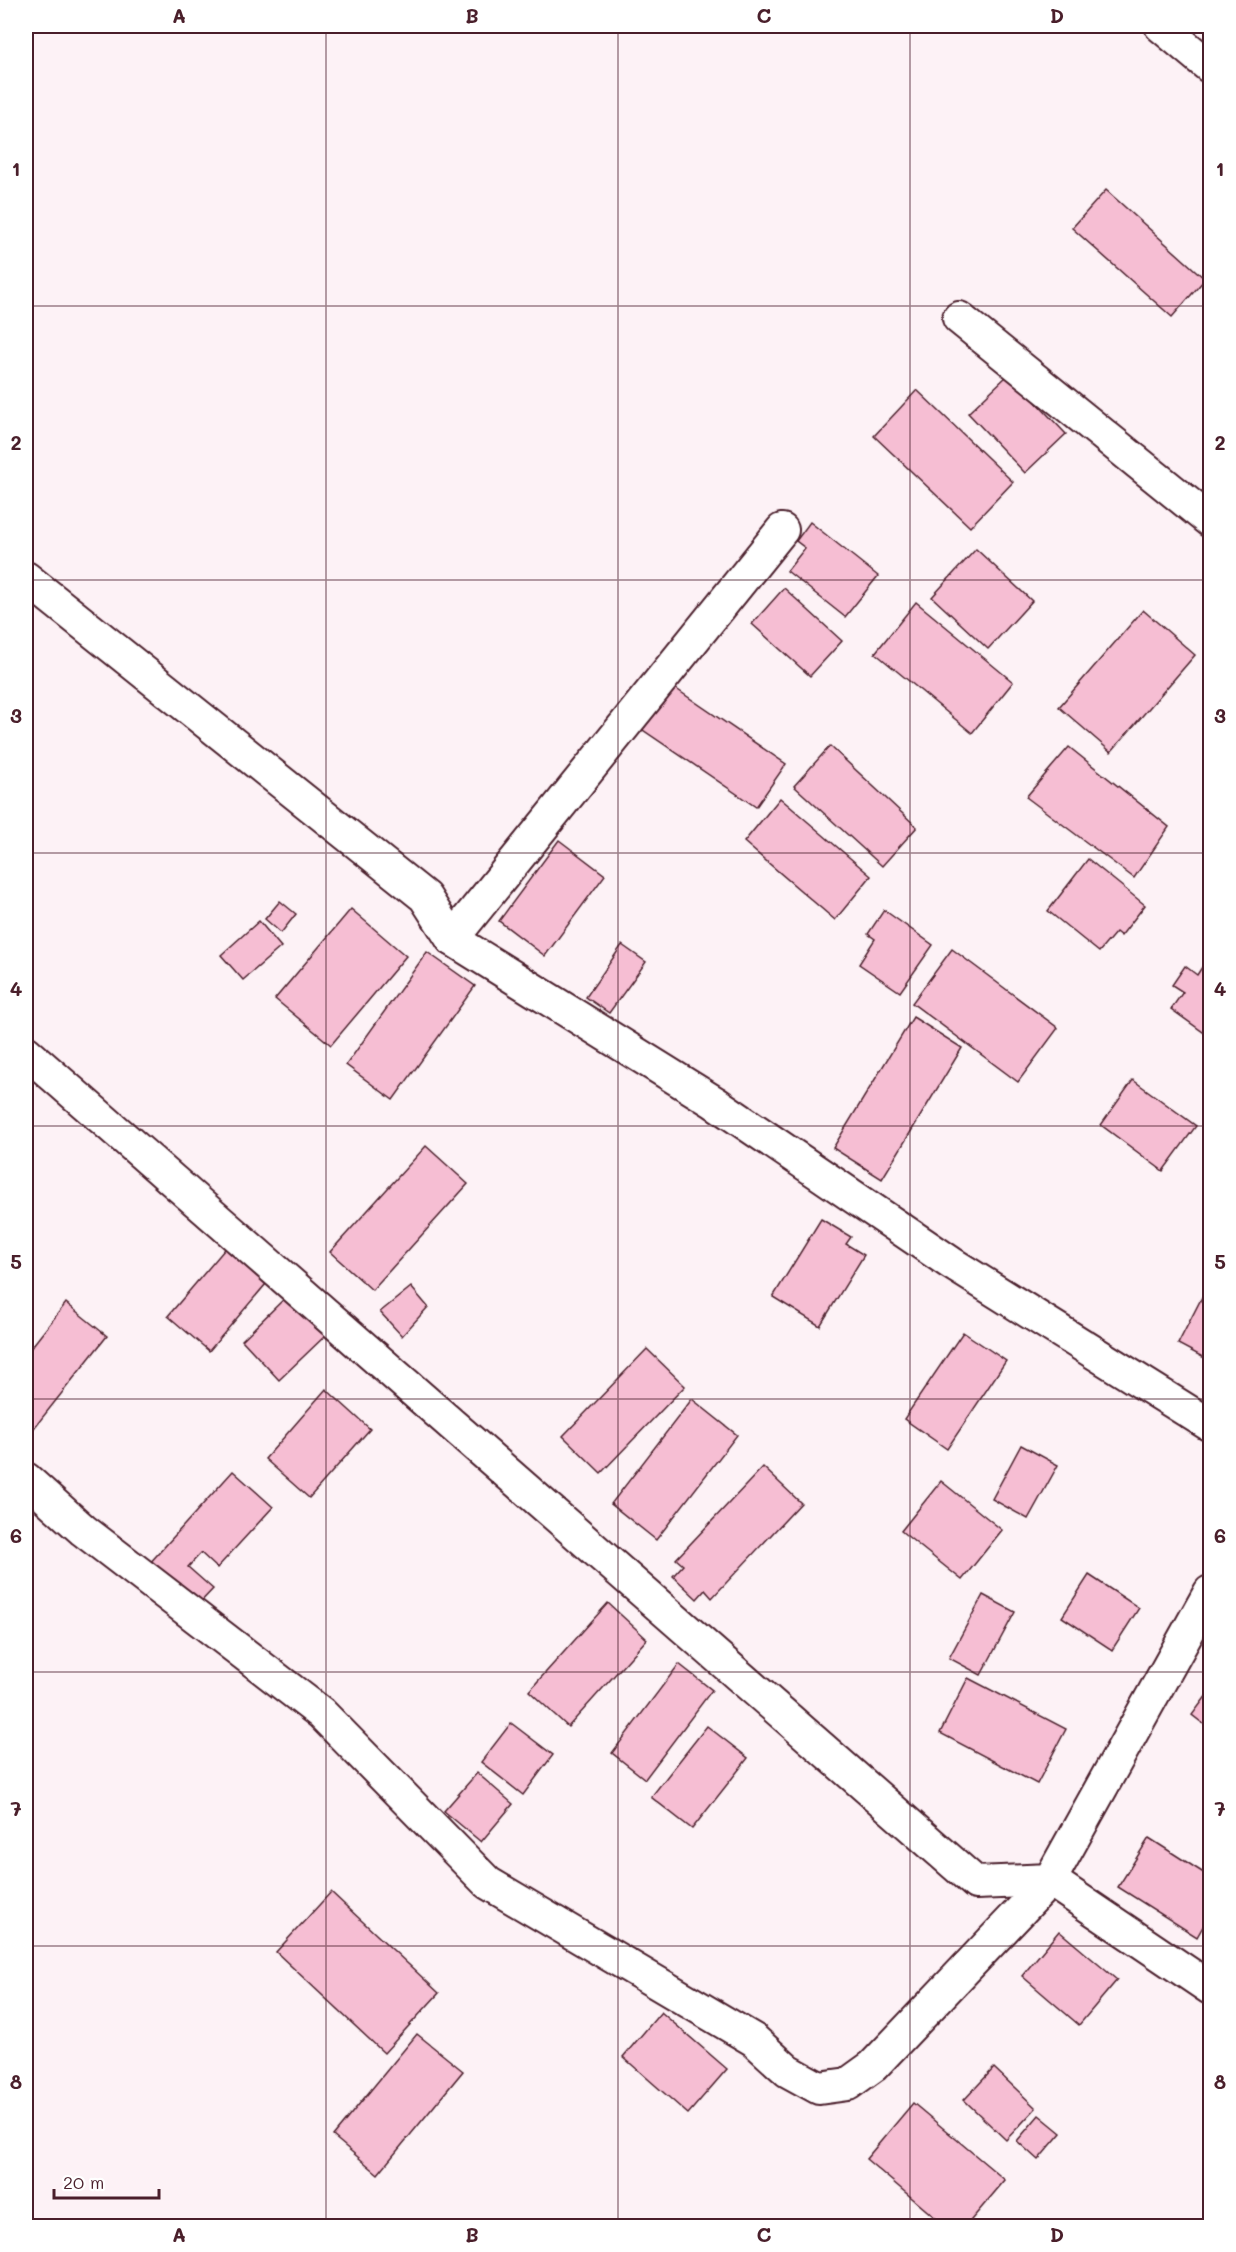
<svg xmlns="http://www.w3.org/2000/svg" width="1236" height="2252" font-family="Mali,sans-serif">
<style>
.building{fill:#f6bed3;stroke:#4a1f2b;stroke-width:1.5}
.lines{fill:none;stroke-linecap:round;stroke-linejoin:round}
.street-casing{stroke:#4a1f2b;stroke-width:36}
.street{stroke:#fff;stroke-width:32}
.grid{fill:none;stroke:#4a1f2b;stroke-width:1.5;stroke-opacity:0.55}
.neatline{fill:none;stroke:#4a1f2b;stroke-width:2}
.grid-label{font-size:20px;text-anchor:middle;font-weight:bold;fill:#4a1f2b}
</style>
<rect width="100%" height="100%" fill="#fdf2f6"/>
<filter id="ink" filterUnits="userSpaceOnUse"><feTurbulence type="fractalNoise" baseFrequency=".0167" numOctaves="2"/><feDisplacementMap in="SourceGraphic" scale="12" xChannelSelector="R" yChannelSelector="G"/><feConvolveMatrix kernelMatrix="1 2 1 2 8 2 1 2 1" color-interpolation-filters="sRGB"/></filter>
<g filter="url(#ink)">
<g class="building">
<path d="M1106,190L1205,279L1172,317L1072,228Z"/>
<path d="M1009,374L1066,434L1025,473L968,413Z"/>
<path d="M917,390L1013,482L970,527L874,436Z"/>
<path d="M810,522L878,576L845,617L787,571L805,548L796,541Z"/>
<path d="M976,549L1032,601L988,649L932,597Z"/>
<path d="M784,588L842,641L810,676L752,624Z"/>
<path d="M916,602L1013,682L972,733L875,653Z"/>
<path d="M1143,610L1195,655L1111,752L1059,707Z"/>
<path d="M669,684L786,764L756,807L640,728Z"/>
<path d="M830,746L917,827L882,866L794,786Z"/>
<path d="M1069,747L1169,827L1134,878L1026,797Z"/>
<path d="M780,798L871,876L835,920L744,842Z"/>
<path d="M559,840L605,875L545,956L499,921Z"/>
<path d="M1088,859L1145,905L1121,936L1116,932L1099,952L1048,911Z"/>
<path d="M280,901L296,914L281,933L265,919Z"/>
<path d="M351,909L406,956L331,1045L275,999Z"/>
<path d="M884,910L933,945L900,992L859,964L875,939L868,934Z"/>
<path d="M259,921L281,947L243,980L221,955Z"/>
<path d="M622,945L646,962L609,1013L586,997Z"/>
<path d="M952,949L1058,1028L1018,1082L912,1003Z"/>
<path d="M427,952L475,986L393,1100L346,1065Z"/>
<path d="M1208,958L1210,960V1037L1171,1009L1183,992L1172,985L1185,966L1197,975Z"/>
<path d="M913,1017L962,1048L882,1179L833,1148Z"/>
<path d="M1133,1080L1196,1126L1163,1171L1101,1125Z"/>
<path d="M426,1146L468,1184L372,1290L330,1252Z"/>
<path d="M821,1219L851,1237L846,1244L864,1255L820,1326L773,1297Z"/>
<path d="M230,1243L271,1278L209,1351L168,1316Z"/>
<path d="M411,1287L428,1307L402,1336L380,1312Z"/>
<path d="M287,1296L325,1336L279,1380L242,1340Z"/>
<path d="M1202,1297L1210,1302V1361L1178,1344Z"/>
<path d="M66,1303L107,1336L27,1437L26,1354Z"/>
<path d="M963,1332L1006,1361L947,1449L904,1419Z"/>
<path d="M647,1349L685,1386L601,1473L563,1436Z"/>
<path d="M326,1389L370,1429L309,1498L265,1459Z"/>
<path d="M692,1399L737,1435L656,1540L611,1504Z"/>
<path d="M1021,1445L1058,1465L1028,1519L992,1499Z"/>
<path d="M763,1467L801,1503L712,1598L705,1590L697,1599L673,1576L683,1565L676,1559Z"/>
<path d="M233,1471L273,1507L217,1568L201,1553L188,1567L213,1589L195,1608L148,1565Z"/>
<path d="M941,1481L1002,1530L962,1580L901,1531Z"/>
<path d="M1089,1575L1139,1608L1112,1650L1062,1617Z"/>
<path d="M983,1595L1015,1612L981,1675L949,1658Z"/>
<path d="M608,1603L647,1639L568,1727L529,1691Z"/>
<path d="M679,1664L712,1690L645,1779L612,1753Z"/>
<path d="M968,1678L1066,1729L1037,1784L940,1733Z"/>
<path d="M1210,1691V1729L1192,1715Z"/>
<path d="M511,1723L553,1755L523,1795L481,1762Z"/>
<path d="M707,1726L748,1758L692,1829L651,1797Z"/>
<path d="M477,1773L513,1804L481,1842L444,1811Z"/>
<path d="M1149,1838L1210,1877V1914L1197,1937L1118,1887Z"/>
<path d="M331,1892L439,1993L384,2053L276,1952Z"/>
<path d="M1059,1931L1117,1980L1079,2025L1022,1976Z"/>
<path d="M661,2012L727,2069L688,2114L623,2057Z"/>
<path d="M417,2034L463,2071L378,2174L333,2136Z"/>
<path d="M994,2068L1036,2108L1006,2140L964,2100Z"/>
<path d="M913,2103L1005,2180L966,2226H945L866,2159Z"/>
<path d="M1039,2115L1061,2133L1038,2160L1017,2141Z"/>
</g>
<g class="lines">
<g class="street-casing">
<g id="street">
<path d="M1161,26L1210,67"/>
<path d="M959,318L1210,521"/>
<path d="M26,578L425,897L452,939L714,1102L951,1263L1210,1425"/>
<path d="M452,939L782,530"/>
<path d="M26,1052L976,1883L1050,1880L1210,1592"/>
<path d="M26,1479L83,1530L321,1713L488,1883L754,2040L788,2071L819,2088L848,2084L873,2066L1050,1880L1210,1988"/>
</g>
</g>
<use href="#street" class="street"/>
</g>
</g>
<path class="grid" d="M326,26V2226M618,26V2226M910,26V2226M26,306H1210M26,580H1210M26,853H1210M26,1126H1210M26,1399H1210M26,1672H1210M26,1946H1210"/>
<rect width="1236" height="2252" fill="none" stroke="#fff" stroke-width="66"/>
<path d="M54 2189v9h105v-9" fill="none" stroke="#4a1f2b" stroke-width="3"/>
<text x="63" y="2189" font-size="18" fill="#4a1f2b" stroke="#ffffff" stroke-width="4.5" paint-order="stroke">20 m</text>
<rect x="33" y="33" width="1170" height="2186" class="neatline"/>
<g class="grid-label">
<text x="179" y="23">A</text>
<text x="472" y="23">B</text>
<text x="764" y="23">C</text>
<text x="1057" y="23">D</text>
<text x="16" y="176">1</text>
<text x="1220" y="176">1</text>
<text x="16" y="450">2</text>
<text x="1220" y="450">2</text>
<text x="16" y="723">3</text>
<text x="1220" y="723">3</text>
<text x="16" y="996">4</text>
<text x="1220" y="996">4</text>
<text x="16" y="1269">5</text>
<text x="1220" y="1269">5</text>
<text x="16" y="1543">6</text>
<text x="1220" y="1543">6</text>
<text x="16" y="1816">7</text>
<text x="1220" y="1816">7</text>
<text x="16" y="2089">8</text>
<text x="1220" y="2089">8</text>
<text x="179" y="2242">A</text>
<text x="472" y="2242">B</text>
<text x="764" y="2242">C</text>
<text x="1057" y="2242">D</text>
</g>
</svg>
